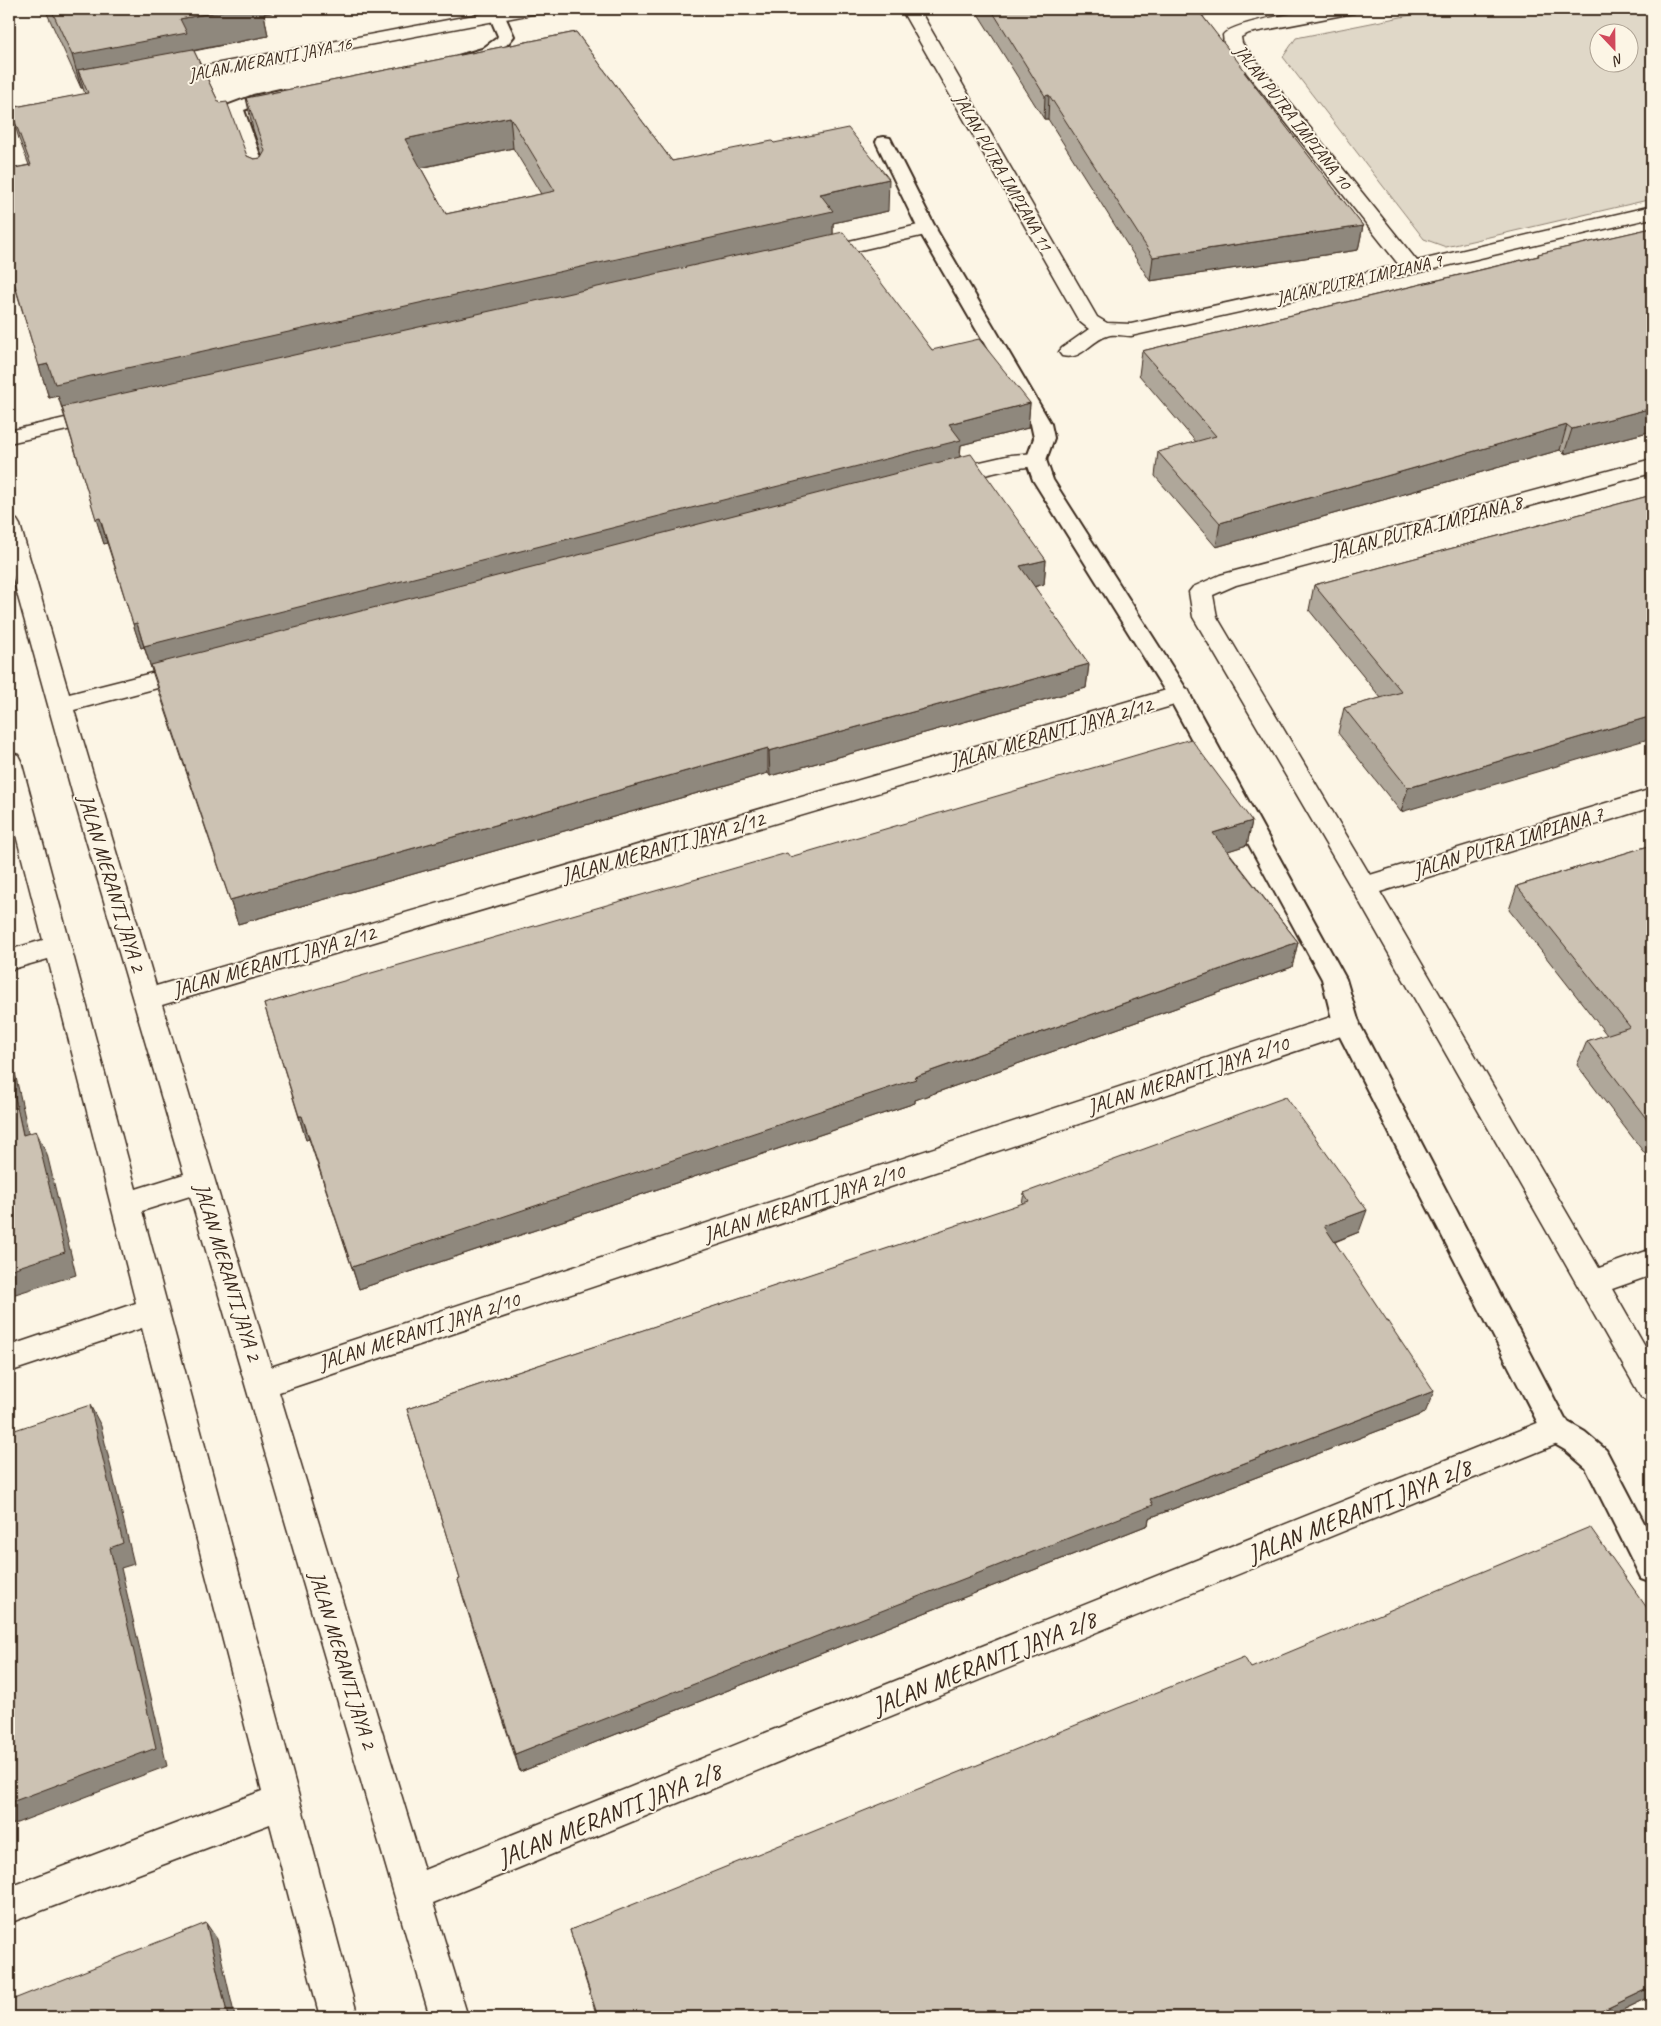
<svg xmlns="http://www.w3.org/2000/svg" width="1661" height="2026" font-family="Caveat,sans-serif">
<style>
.green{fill:#e0d8c8;stroke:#8e8173;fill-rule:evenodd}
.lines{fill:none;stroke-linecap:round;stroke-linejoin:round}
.lane-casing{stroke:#3b2a1e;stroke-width:4}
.street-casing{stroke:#3b2a1e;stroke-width:3}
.lane{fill:#fcf5e5;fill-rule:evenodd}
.street{fill:#fcf5e5;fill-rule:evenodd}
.wall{fill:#afa79a;stroke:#3b2a1e;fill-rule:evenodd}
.shaded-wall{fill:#8f887d;stroke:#3b2a1e}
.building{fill:#ccc2b3;stroke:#3b2a1e;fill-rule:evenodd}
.labels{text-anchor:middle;stroke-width:4;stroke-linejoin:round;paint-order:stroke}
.far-street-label{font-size:18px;fill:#3b2a1e;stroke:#fcf5e5}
.street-label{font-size:21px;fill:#3b2a1e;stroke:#fcf5e5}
.near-street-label{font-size:25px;fill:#3b2a1e;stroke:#fcf5e5}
</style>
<rect width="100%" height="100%" fill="#fcf5e5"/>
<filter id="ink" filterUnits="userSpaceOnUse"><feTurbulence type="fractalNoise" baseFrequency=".02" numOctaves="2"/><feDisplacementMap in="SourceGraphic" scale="10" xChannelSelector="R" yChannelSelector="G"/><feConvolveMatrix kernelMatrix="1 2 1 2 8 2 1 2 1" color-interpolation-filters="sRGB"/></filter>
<g filter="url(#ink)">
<path class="green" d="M1441,9H1652V199L1446,247L1424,239L1283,57L1296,38ZM1598,32H1628V62H1598Z"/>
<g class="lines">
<g class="lane-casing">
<g id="lane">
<path d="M497,10L503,12L514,36C503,52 479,68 458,62L456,59L458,56L482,49L497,38L498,36L489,15L491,12Z"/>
<path d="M280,90L286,92L288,95L286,98L263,103L244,110L270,183L267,187L261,188L255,187L252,183L227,108L229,105L253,96Z"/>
<path d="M884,137L890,138L892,142L936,229L1051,424L1054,438L1046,460L1053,480L1190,695L1346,979L1359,1023L1566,1421L1585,1432L1606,1450L1652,1538V1582L1641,1578L1586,1468L1565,1450L1546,1439L1333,1023L1322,979L1168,696L1033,480L1026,460L1034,438L1031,424L918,229L876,142L878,138Z"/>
</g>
</g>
<g class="street-casing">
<g id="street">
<path d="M506,9H541L538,13L532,14L167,83L161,82L158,78L161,74L167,73Z"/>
<path d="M901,9H919L1097,317L1107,323L1131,324L1399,265L1224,44L1223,35C1232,22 1303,12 1321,9C1332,8 1345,9 1356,9L1354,13L1348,14L1249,33L1241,37L1242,43L1417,261L1652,206V218L1412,274L1131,336C1124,336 1113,333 1107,336C1090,341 1082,361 1062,356L1059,352L1062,348L1089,329L1079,321Z"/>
<path d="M927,223L934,225L937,229L934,233L817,260L810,258L807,254L810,250Z"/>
<path d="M104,409L112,410L115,415L112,420L9,443V431Z"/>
<path d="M1036,453L1044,455L1047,460L1044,465L1011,469L945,484L937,482L934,477L937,472L945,470L1011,455Z"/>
<path d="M1652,459V473L1236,585L1213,595L1217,617L1370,875L1652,789V807L1380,892L1599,1268L1652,1249V1275L1612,1289L1652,1359V1401L1641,1397L1355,894L1193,617L1189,592L1193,587L1220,575Z"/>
<path d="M9,518L17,520L20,525L69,694L191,663L199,665L203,671L199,677L74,710L156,986L1170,689L1179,687L1188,689L1191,695L1188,701L162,1005L271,1367L1346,1012L1356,1015L1360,1023L1356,1031L279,1392L424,1870L1545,1420L1556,1416L1567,1420L1572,1430L1567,1440L433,1903L468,2017H430L190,1196L142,1211L358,2017H320L270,1824L9,1923V1887L262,1791L142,1328L9,1372V1346L136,1303L48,959L9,970V950L43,940L9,808V752L18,755L21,761L136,1189L184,1174L74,799L9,564Z"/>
</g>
</g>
<use href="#lane" class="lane"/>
<use href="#street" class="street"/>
</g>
<g class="wall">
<path d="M45,9H293L264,14L268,36L194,51L219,103L247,156L254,159L261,158L262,156L253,129L246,98L576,32L672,161L774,143L888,211L833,223V234L932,350L1030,403L1028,428L961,445L960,457L1046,560L1044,584L1034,587L1089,664L1086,688L770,776L768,773L238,924L152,671L144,647L141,648L107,543L104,544L58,396L49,398L16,290L9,291V169L29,165L19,139L10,108L85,94L83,88H81ZM513,148L541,194L446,214L421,168Z"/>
<path d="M975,9H1234L1202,15L1245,74L1363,226L1358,250L1150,281L1048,119H1044Z"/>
<path d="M1652,228V431L1564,454L1560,450L1216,547L1155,476L1158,452L1196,442L1139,375L1142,351L1538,256V254Z"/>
<path d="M1652,495L1401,812L1338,733L1344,708L1381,698L1309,610L1314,585Z"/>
<path d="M1252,821L1247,845L1228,851L1298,942L1292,967L915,1100V1103L359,1289L309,1139L306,1140L264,1004L790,857Z"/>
<path d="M1652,845V1163L1577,1065L1587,1041L1607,1035L1509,910L1517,886Z"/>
<path d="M1024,1193L1359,1232L1335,1242L1425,1413L1149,1518L1148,1525L520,1772L464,1600L458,1580L460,1579L407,1409L1022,1204Z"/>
<path d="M1251,1668L1652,1996L1608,2017H597L570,1930Z"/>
</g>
<g class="shaded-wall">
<path d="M231,9H293L264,14L268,36L191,51L78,70L83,88H81L72,55L180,19Z"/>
<path d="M1185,9H1234L1184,19Z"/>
<path d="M1049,95L1048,119H1044L1045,96Z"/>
<path d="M510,117L513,148L410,170L405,139Z"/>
<path d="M889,179L888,211L833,223V242L65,416L58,396L49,398L39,366Z"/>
<path d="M1363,226L1358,250L1150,281L1153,257Z"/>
<path d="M9,265L17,290L9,291Z"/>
<path d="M1030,403L1028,428L961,445L959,464L152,671L144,646L949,424Z"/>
<path d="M1652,408V431L1564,454L1572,429Z"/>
<path d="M1567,425L1560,450L1216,547L1220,523Z"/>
<path d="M100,518L107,543L104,544L96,519Z"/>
<path d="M1046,560L1044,584L1018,591L1020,566Z"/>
<path d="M137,623L144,647L141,648L133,624Z"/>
<path d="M1089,664L1086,688L770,776L769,751Z"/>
<path d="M1652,716V738L1401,812L1408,788Z"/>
<path d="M768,748V773L238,924L230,900Z"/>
<path d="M1252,821L1247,845L1209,857L1213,833Z"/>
<path d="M1298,942L1292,967L915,1100V1103L359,1289L352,1267L914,1077Z"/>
<path d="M9,1046L34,1158L23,1135L9,1070Z"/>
<path d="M299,1116H302L309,1139L306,1140Z"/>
<path d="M36,1131L47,1154L76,1275L9,1296V1270Z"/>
<path d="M1367,1210L1359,1232L1318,1248L1324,1226Z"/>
<path d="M1434,1391L1425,1413L1149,1518L1148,1525L520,1772L515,1754L1150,1499Z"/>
<path d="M90,1405L101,1426L134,1564L121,1568L167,1766L9,1826V1803L110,1548Z"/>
<path d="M206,1923L217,1939L235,2017H228Z"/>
<path d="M1652,1987V1996L1608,2017H1589Z"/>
</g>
<g class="building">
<path d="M51,9H231L180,19L187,33L72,55Z"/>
<path d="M991,9H1197L1246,72H1244L1363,226L1153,257L1049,95L1045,96Z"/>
<path d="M576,32L672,161L772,141L774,143L848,128L889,179L820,194L833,211L55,384L48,364L39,366L9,265V169L31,165L10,108L88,93L78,70L193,49L219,103L227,102L247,156L254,159L261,158L265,151L246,98ZM510,117L555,191L446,214L405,139Z"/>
<path d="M1652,228V408L1572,429L1567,425L1220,523L1158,452L1216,436L1142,351L1539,256L1538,254Z"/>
<path d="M843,232L932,350L979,339L1030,403L949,424L961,440L144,646L137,623L133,624L100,518L96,519L62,407Z"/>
<path d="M971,454L1046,560L1020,566L1089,664L769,751L768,748L230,900L151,665Z"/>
<path d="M1652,495V716L1408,788L1344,708L1402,692L1314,585Z"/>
<path d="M1191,739L1252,821L1213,833L1298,942L914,1077L916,1079L352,1267L302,1116H299L264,1004L787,853L790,857Z"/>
<path d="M1652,845V1126L1587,1041L1630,1027L1517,886Z"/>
<path d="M9,1070L23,1135L36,1131L65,1252L9,1270Z"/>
<path d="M1286,1097L1367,1210L1324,1226L1434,1391L1150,1499L1153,1505L515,1754L458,1580L460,1579L407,1409L1029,1201L1024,1193Z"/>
<path d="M90,1405L123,1543L110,1548L156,1748L9,1803V1432Z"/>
<path d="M1590,1527L1652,1615V1680L1651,1681L1652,1683V1987L1589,2017H598L570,1930L1244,1657L1251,1668Z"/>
<path d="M206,1923L228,2017H9V2001Z"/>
</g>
</g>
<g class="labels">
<g class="far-street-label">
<text transform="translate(270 59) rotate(-11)" y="6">JALAN MERANTI JAYA 16</text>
<text transform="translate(1293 117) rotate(52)" y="6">JALAN PUTRA IMPIANA 10</text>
<text transform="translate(1003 172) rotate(60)" y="6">JALAN PUTRA IMPIANA 11</text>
<text transform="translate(1359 279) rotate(-13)" y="6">JALAN PUTRA IMPIANA 9</text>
</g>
<g class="street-label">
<text transform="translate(1426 527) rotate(-15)" y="7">JALAN PUTRA IMPIANA 8</text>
<text transform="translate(1051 733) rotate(-16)" y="7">JALAN MERANTI JAYA 2/12</text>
<text transform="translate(1508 842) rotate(-17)" y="7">JALAN PUTRA IMPIANA 7</text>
<text transform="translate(663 847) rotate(-16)" y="7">JALAN MERANTI JAYA 2/12</text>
<text transform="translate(112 883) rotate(73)" y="7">JALAN MERANTI JAYA 2</text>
<text transform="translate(274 961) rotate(-16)" y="7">JALAN MERANTI JAYA 2/12</text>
<text transform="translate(1188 1075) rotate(-18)" y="7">JALAN MERANTI JAYA 2/10</text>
<text transform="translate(804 1203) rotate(-18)" y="7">JALAN MERANTI JAYA 2/10</text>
<text transform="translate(228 1272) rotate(73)" y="7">JALAN MERANTI JAYA 2</text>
<text transform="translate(419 1331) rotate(-18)" y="7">JALAN MERANTI JAYA 2/10</text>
<text transform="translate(343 1660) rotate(73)" y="7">JALAN MERANTI JAYA 2</text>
</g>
<g class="near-street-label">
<text transform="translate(1359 1510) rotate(-22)" y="9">JALAN MERANTI JAYA 2/8</text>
<text transform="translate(984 1662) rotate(-22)" y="9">JALAN MERANTI JAYA 2/8</text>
<text transform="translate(609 1814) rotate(-22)" y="9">JALAN MERANTI JAYA 2/8</text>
</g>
</g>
<rect width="1661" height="2026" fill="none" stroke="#fcf5e5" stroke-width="30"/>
<rect x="15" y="15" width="1631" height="1996" fill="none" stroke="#3b2a1e" stroke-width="2" filter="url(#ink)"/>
<g transform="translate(1614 48) rotate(158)"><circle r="24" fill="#fcf5e5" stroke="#afa495"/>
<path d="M0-4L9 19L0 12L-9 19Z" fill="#d1495b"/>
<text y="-8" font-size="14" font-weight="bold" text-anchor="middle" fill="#3b2a1e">N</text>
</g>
</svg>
